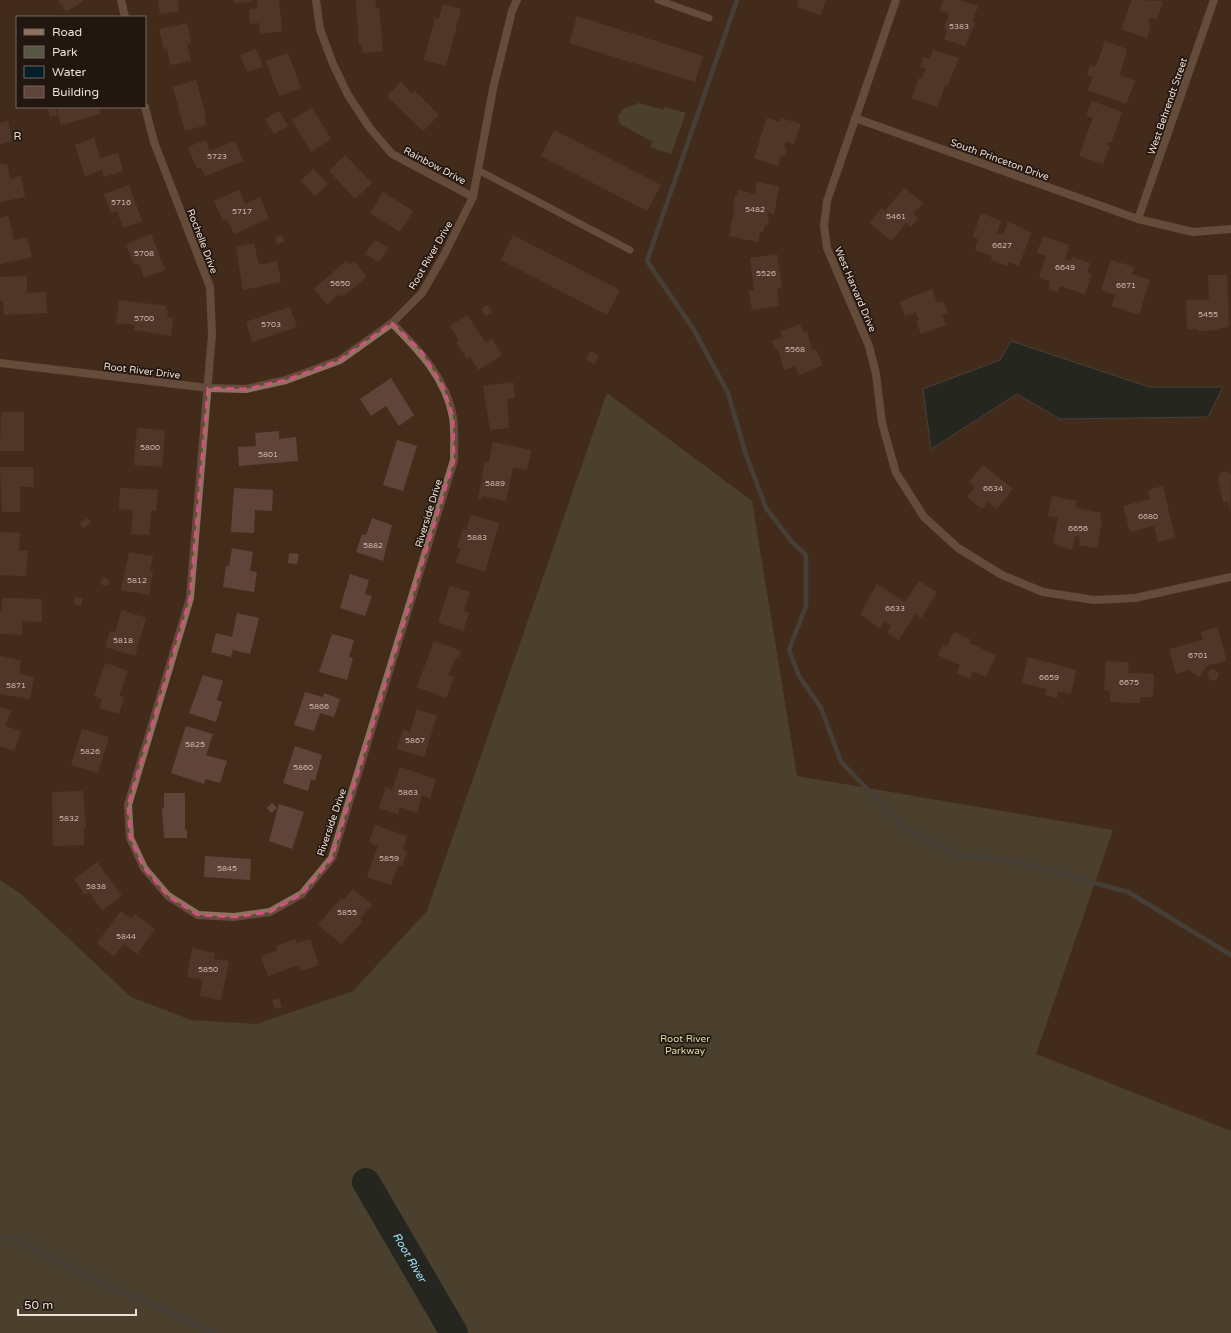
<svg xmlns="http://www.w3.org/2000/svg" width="1231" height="1333" font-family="'Varela Round',sans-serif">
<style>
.green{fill:#565743}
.water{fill:#031f27;stroke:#49585a}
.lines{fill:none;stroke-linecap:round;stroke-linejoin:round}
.stream{stroke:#49585a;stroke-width:4.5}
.river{stroke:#031f27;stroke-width:28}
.building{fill:#614439}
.lane{stroke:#8e725d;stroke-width:7}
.street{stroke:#8e725d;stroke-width:8}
.marked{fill:none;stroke:#cf537e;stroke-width:3;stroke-dasharray:8 5;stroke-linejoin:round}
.labels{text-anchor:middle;stroke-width:3.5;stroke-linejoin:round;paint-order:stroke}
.number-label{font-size:8px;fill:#c9b6ab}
.street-label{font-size:10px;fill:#ecdcd1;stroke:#221710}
.park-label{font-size:10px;fill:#dcdfa5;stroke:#221710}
.neighbourhood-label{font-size:11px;letter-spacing:1px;fill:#ecdcd1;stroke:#221710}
.water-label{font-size:11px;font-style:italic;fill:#9de3f9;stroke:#221710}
</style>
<rect width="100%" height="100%" fill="#442c1b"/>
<g class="green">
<path d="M639,103L664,110L665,107L686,113L671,154L650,147L653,142L620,124L618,117L623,109Z"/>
<path d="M607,393L752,501L797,776L1113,830L1036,1054L1231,1131V1333H0V880L21,894L131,997L191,1020L257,1024L353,991L427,911Z"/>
</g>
<path class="water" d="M1011,341L1149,387H1223L1208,417L1060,419L1017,394L931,449L923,389L1000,360Z"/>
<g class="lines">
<g class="stream">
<path d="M737,0L647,261L694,330L728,393L746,455L766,508L792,542L806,555V606L789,650L799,676L821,708L841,762L910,833L958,855L1026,864L1128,892L1231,955"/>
<path d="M0,1239L14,1238L82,1275L160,1307L214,1333"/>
</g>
<path class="river" id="s1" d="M366,1182L454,1333"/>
</g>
<g class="building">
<path d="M58,0H83V1L66,12Z"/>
<path d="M158,0H178L179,11L160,14Z"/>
<path d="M233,0H251V2L234,3Z"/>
<path d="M257,0H279L282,31L260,34L259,23L250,24L249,9L258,8Z"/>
<path d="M356,0H375L376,8H379L383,51L363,53L362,45H359Z"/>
<path d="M799,0H826L821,15L797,7Z"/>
<path d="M943,0H959L978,6L972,22L975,23L965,46L944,39L947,30L944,28L949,14L940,10Z"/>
<path d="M1132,0L1163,1L1157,19L1150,17L1148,22L1150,23L1149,27L1151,28L1147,38L1121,29Z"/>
<path d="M443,4L461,9L446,66L424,60L435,18L439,19Z"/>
<path d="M577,16L703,56L695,82L569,43Z"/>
<path d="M187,23L191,43L187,44L191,61L170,65L167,48L164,49L159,29Z"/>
<path d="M1105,41L1127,49L1120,75L1135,81L1126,104L1088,90L1093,77L1087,75L1090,65L1096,67Z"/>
<path d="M256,49L263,66L247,72L240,55Z"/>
<path d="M933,50L959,58L947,87L945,86L937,107L912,98L919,78L922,79L926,68L920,67L923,57L930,59Z"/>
<path d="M288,53L301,88L279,96L266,61Z"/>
<path d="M196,80L206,116L204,117L206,125L185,131L173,87Z"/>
<path d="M401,82L412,94L415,91L439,115L423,131L387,96Z"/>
<path d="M1092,101L1122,112L1111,143L1107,142L1106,145L1110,146L1103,164L1079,156L1093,118L1086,116Z"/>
<path d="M57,107H99L100,114L61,125Z"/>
<path d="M55,108L57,115L50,117L48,110Z"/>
<path d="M312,108L331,139L311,152L292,120Z"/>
<path d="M279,111L288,126L274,134L265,119Z"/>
<path d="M767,118L780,122L781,118L801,124L794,144L786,141L784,148L787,149L784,157L781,156L778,166L754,158Z"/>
<path d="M8,121L12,141L0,144V123Z"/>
<path d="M554,130L661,185L647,211L541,156Z"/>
<path d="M94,138L100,158L118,153L123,171L104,177L102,170L85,176L75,145Z"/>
<path d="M206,140L210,151L235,141L243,161L205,176L201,167L197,169L188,147Z"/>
<path d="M345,155L372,183L355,199L329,171Z"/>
<path d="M2,163L3,165L7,164L10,179L21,176L25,197L0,202V164Z"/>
<path d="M313,169L328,184L315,196L301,181Z"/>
<path d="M757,182L779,186L774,214L768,212L767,217L769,218L768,225H765L763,232H760L758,242L729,236L735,206H733L735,195L737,196L738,190L755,194Z"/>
<path d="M129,185L142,221L123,228L117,211L111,213L104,194Z"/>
<path d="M904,188L923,203L913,214L918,218L911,227L906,223L891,241L870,223L882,208L885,211Z"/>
<path d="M239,190L245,204L260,197L269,218L234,234L227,219L223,221L214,201Z"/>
<path d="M383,192L413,211L400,232L370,213Z"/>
<path d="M981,213L1001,221L997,233L1003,235L1008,221L1031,233L1019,266L1009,262L1007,266L991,260L992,256L975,250L978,239L973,237Z"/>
<path d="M8,216L14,240L27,237L32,257L0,264V218Z"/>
<path d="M151,234L165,270L144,278L139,263L134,265L126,244Z"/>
<path d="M283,235L284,242L277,244L276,236Z"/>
<path d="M513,235L620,290L607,315L501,260Z"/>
<path d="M1043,236L1069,245L1065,259L1071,261L1072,257L1090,263L1087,272L1092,274L1085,294L1060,286L1058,292L1048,289L1050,281L1039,278L1046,256L1037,253Z"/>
<path d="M375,240L388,248L379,262L365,254Z"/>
<path d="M254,243L259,265L277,261L281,282L243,290L236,247Z"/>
<path d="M777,254L782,287L777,288L779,306L752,310L749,291L754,290L750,258Z"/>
<path d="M1111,260L1134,267L1132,274L1150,280L1139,315L1112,306L1115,295L1101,290Z"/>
<path d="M346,261L349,265L354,261L367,277L342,297L339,294L327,305L314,289Z"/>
<path d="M1208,275H1227L1229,327L1220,328V330L1198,331V329H1187L1186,300H1209Z"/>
<path d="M27,276V293L46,292L47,313L4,315L3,301H0V277Z"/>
<path d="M932,289L937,303L944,301L948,313L942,315L946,325L921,334L916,321L919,320L916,312L905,316L900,302Z"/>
<path d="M119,300L166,306V309L168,310L167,317L173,318L171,336L134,330L135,325L116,323Z"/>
<path d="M488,305L492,312L485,316L481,309Z"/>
<path d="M290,307L297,327L252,342L246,322Z"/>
<path d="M467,315L486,343L492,339L502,355L479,370L470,357L467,359L456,342L459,340L450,326Z"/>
<path d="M800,324L803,332L807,331L812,350L816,349L823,365L799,375L795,366L784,370L778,348L776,350L772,341L783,337L780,331Z"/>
<path d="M591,351L599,355L594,364L586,359Z"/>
<path d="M391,378L414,415L399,426L386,406L371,416L360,399Z"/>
<path d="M513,382L515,398L507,399L509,428L490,430L483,386Z"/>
<path d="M1,412H24V451H0Z"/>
<path d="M137,428L165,430L162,467L134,465Z"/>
<path d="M279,431V439L296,437L298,461L239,466L238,447L256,446L255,433Z"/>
<path d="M397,440L417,446L403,491L383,485Z"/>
<path d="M493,442L531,450L527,470L513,467L506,501L482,496L481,500L478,499L485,461L489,462Z"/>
<path d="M983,465L1013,489L997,509L988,502L982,509L967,497L975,487L969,482Z"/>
<path d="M0,467H33L34,487H20V512H2Z"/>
<path d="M1226,471L1231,474L1230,513L1228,501L1223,502L1218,478L1221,473Z"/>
<path d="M1163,486L1175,538L1158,542L1154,526L1130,532L1123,506L1150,499L1148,490Z"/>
<path d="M120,488L158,490L156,511H151L149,535L131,534L133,510L119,509Z"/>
<path d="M234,488L273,490L272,511L255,510L254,533L231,532Z"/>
<path d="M1052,496L1077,501L1076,508L1101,513L1100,519L1102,520L1097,548L1079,545L1080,537L1075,536L1072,550L1053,544L1058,518L1048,516Z"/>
<path d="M471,515L499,523L485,572L456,562L461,548L457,547L463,529L466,530Z"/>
<path d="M88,518L91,523L83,528L80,523Z"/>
<path d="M372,518L392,525L383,561L356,552L362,534L366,535Z"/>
<path d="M0,532L20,533L19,551H28L26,576L0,575Z"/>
<path d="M232,548L253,552L250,571L257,572L254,592L223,587L226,566H229Z"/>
<path d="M129,552L153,556L150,570L153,571L149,595L121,590Z"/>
<path d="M289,553L299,554L297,564L288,563Z"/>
<path d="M350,574L369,580L365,594L372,596L365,616L340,608Z"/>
<path d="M104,577L109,581L108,585H102L100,582Z"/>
<path d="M919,581L937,592L921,618L915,614L899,640L887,633L891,626L884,621L880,628L860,614L877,584L905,602Z"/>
<path d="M450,586L470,592L464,611L469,613L463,631L438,622Z"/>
<path d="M75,597L83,598L81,606L74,604Z"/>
<path d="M2,598L42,599V622L22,621V635L0,634V611H2Z"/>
<path d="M122,610L146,618L135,656L105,647L110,631L115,632Z"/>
<path d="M237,613L259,618L250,654L233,650L231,657L211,652L216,633L232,637Z"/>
<path d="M1217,627L1224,650L1226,661L1206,666L1200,677L1188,670L1176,674L1169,649L1203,640L1201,632Z"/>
<path d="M954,632L971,640L969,643L996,655L986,677L973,671L970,679L957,673L960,665L938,655L943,644L947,646Z"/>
<path d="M332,634L354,640L349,657L353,658L347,680L319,672Z"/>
<path d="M434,641L461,651L458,658L456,657L448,676L454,677L446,698L417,687Z"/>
<path d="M0,656L21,660L19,674L34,677L30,699L0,694Z"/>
<path d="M1028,657L1076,670L1071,694L1058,691L1057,698L1045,695L1047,689L1022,683Z"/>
<path d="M1106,661L1129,662L1128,673L1154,674L1153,697H1140V703L1110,702V691L1104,690Z"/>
<path d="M105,663L128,671L119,696L124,697L119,714L99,708L102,699L94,696Z"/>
<circle cx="1213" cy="675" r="5.5"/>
<path d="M203,675L223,681L217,700L222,702L216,722L189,713Z"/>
<path d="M305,692L323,697L324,693L340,699L334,717L320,713L314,731L294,725Z"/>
<path d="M0,707L11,711L5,726L21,731L14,751L0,746Z"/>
<path d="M417,709L437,716L424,757L397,749L403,730L410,732Z"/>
<path d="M186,726L213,734L206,755L227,761L220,783L206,779L204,784L171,773Z"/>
<path d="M82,729L109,737L98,773L71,765Z"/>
<path d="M295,746L322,755L315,781L311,779L308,791L283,783Z"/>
<path d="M400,767L436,779L430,798L422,795L417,813L400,807L398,814L379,808L386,787L392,790Z"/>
<path d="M83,791L86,829H84V845L53,846L52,792Z"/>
<path d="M164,793H185V830H187V838H164L162,808H164Z"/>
<path d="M272,803L277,808L271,813L267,808Z"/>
<path d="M279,804L304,812L292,849L269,841Z"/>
<path d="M375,825L407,836L403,850L407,852L402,866L398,865L391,885L367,877L378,846L369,842Z"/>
<path d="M205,856L251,859L250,880L204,877Z"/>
<path d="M97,862L122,896L102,910L89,892L85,895L74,879Z"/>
<path d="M353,889L372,905L360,918L363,921L341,944L318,925L341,898L344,900Z"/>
<path d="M121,911L131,919L135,914L155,929L137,954L124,944L114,956L97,943Z"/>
<path d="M295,939L297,943L310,939L319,965L301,971L299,965L268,976L261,956L277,951L276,946Z"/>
<path d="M192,948L215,953L214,959L229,961L221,1000L200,996L203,980L187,977Z"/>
<path d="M279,998L282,1007L275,1009L272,1000Z"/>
</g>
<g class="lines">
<g class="lane">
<path d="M658,0L709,18"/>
<path d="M478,170L630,250"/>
</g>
<g class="street">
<path d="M121,0L125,17"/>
<path d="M316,0L320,29L333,64L348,95L369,127L392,154L473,197"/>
<path d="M896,0L827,201L824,226L827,248L869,346L876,374L882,423L896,473L924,517L958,548L1002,575L1043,592L1094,600L1135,598L1231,577"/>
<path d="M145,107L154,142L210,287L212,334L190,598L128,805L130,838L144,868L168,896L198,915L234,917L270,912L302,894L332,858L454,460C454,446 455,431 453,417C446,378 419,350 392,323"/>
<path d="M855,118L1138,219L1193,232L1231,229"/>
<path d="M1138,219L1214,0"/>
<path d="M0,363L208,388L246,389L286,380L340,360L392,323L422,293L444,255L473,197L493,89L512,11L517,0"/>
</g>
</g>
<path d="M0 0H1231V1333H0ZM392,323L421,351L443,386L453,417L454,460L332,858L302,894L270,912L234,917L198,915L168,896L144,868L130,838L128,805L190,598L208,388L246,389L286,380L340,360Z" fill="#442c1b" fill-opacity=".55" fill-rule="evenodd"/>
<path class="marked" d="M392,323L421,351L443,386L453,417L454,460L332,858L302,894L270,912L234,917L198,915L168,896L144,868L130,838L128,805L190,598L208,388L246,389L286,380L340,360Z"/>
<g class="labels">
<g class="number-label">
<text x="959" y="29">5383</text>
<text x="217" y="159">5723</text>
<text x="121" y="205">5716</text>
<text x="755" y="212">5482</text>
<text x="242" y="214">5717</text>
<text x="896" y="219">5461</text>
<text x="1002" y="248">6627</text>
<text x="144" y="256">5708</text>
<text x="1065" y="270">6649</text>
<text x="766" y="276">5526</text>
<text x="340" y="286">5650</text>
<text x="1126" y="288">6671</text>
<text x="1208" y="317">5455</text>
<text x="144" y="321">5700</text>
<text x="271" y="327">5703</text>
<text x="795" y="352">5568</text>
<text x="150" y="450">5800</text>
<text x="268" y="457">5801</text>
<text x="495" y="486">5889</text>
<text x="993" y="491">6634</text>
<text x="1148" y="519">6680</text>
<text x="1078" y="531">6656</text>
<text x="477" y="540">5883</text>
<text x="373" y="548">5882</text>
<text x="137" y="583">5812</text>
<text x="895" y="611">6633</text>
<text x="123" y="643">5818</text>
<text x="1198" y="658">6701</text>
<text x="1049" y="680">6659</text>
<text x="1129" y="685">6675</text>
<text x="16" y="688">5871</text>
<text x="319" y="709">5866</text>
<text x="415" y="743">5867</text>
<text x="195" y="747">5825</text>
<text x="90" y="754">5826</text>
<text x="303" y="770">5860</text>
<text x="408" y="795">5863</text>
<text x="69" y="821">5832</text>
<text x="389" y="861">5859</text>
<text x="227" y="871">5845</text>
<text x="96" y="889">5838</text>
<text x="347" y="915">5855</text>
<text x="126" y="939">5844</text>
<text x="208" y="972">5850</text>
</g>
<g class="street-label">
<text transform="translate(1167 106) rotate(-71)" y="4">West Behrendt Street</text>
<text transform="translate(1000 159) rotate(20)" y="4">South Princeton Drive</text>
<text transform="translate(435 165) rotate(28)" y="4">Rainbow Drive</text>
<text transform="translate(203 241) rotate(69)" y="4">Rochelle Drive</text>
<text transform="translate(430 255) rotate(-60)" y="4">Root River Drive</text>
<text transform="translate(856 289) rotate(67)" y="4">West Harvard Drive</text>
<text transform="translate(142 370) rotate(7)" y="4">Root River Drive</text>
<text transform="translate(428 513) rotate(-73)" y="4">Riverside Drive</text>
<text transform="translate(331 822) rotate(-71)" y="4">Riverside Drive</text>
</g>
<g class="park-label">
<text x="685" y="1042">Root River<tspan x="685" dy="12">Parkway</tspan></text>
</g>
<g class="neighbourhood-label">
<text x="18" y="140">R</text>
</g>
<g class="water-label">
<text dy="4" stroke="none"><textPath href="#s1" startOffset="87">Root River</textPath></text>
</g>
</g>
<rect x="16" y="16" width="130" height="92" fill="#221710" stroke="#73665d"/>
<rect x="24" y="29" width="20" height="6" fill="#8e725d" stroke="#73665d"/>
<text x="52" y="36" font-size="12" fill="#ecdcd1">Road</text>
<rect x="24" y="46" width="20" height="12" fill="#565743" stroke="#73665d"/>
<text x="52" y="56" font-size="12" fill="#ecdcd1">Park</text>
<rect x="24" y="66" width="20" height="12" fill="#031f27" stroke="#73665d"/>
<text x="52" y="76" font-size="12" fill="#ecdcd1">Water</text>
<rect x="24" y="86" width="20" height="12" fill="#614439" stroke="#73665d"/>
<text x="52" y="96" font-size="12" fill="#ecdcd1">Building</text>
<path d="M18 1309v6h118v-6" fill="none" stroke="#ecdcd1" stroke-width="2"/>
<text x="24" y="1309" font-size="12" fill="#ecdcd1" stroke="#221710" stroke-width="3" paint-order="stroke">50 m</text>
</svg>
